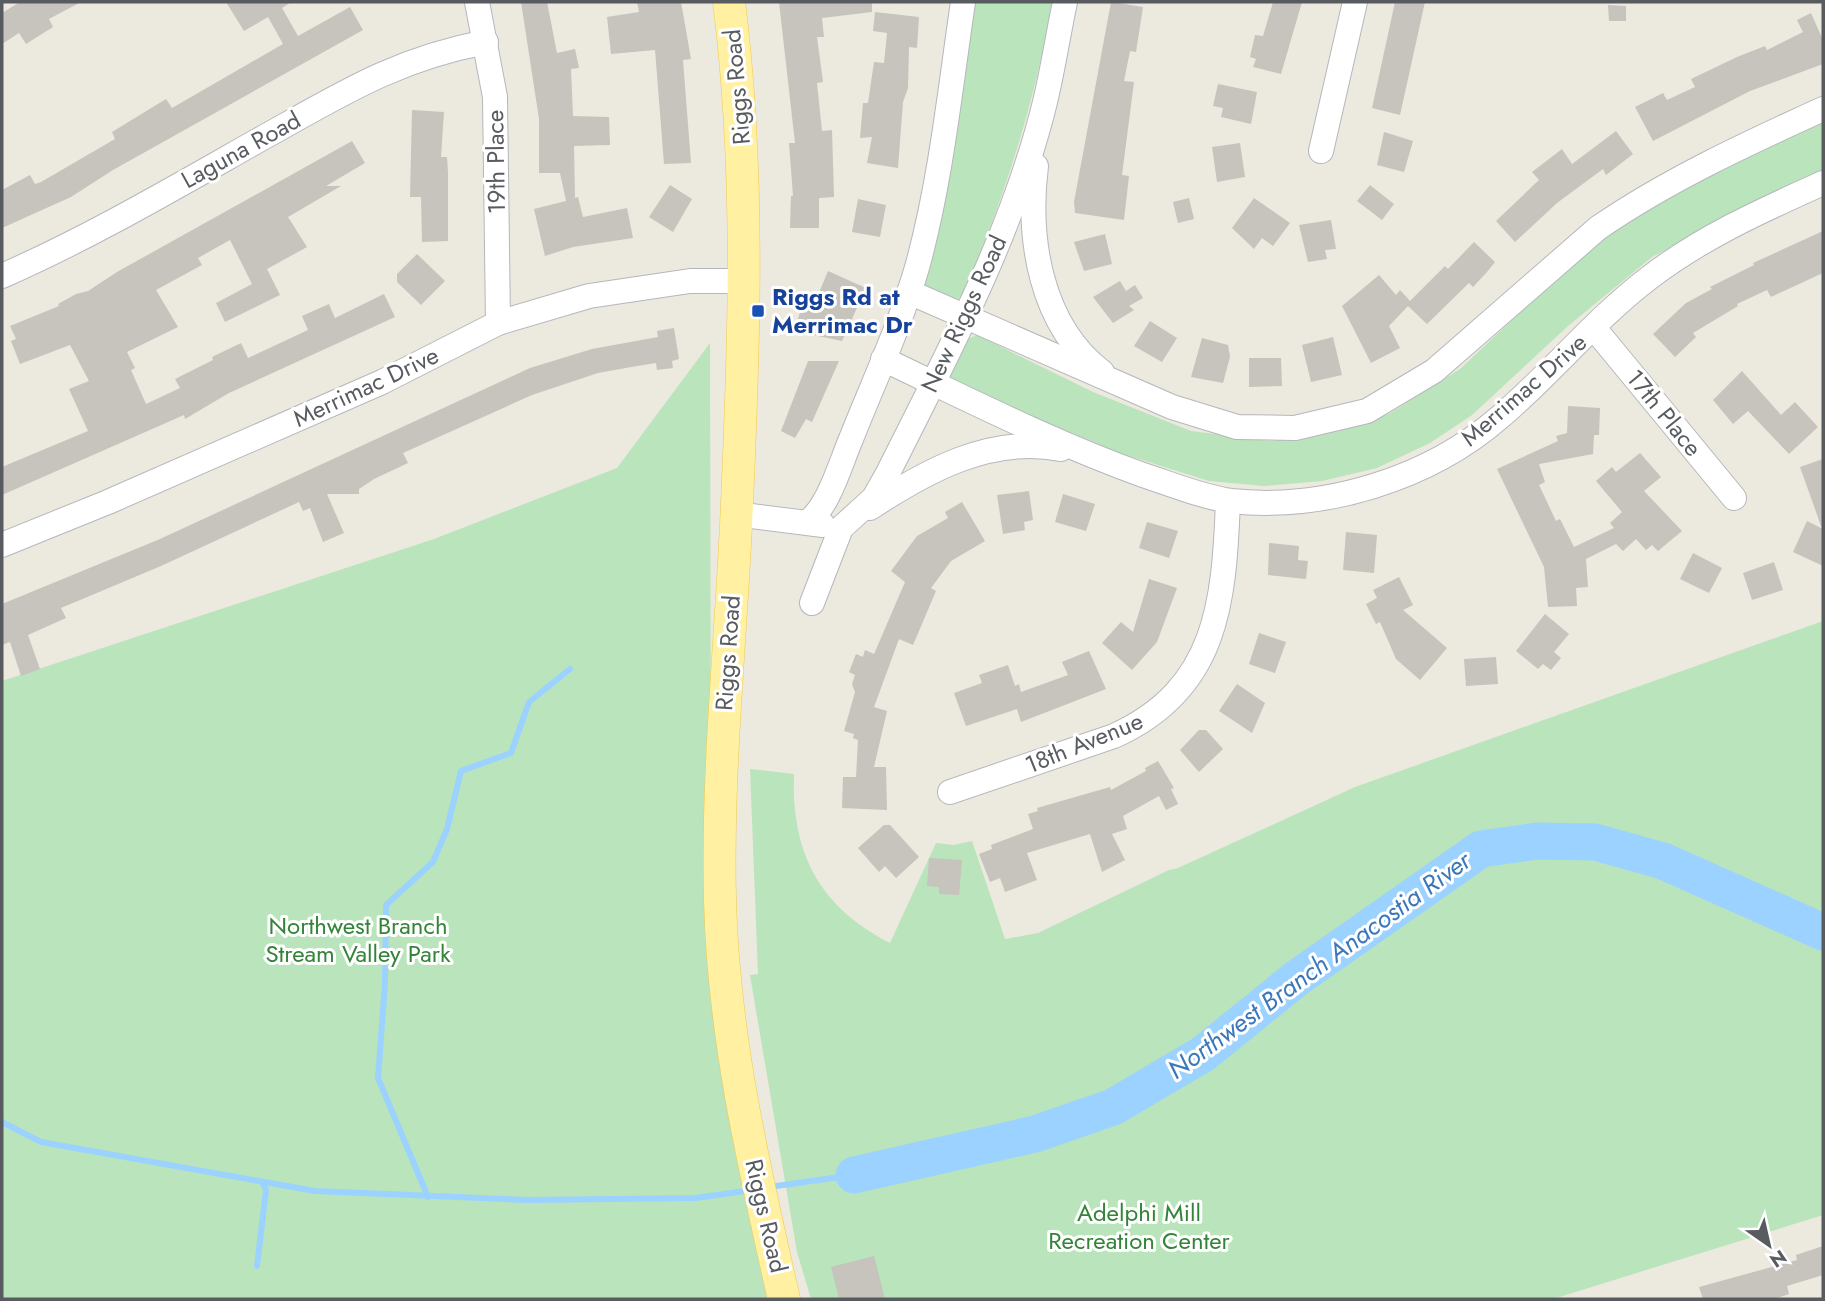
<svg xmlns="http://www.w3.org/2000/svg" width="1825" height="1301" font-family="Jost,sans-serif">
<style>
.green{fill:#bae4bb}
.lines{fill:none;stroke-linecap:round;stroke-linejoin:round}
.stream{stroke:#9cd2ff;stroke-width:6}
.river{stroke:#9cd2ff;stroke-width:37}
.building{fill:#c6c4bc}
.minor-casing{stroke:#b5b7bc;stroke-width:26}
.major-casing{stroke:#f2c852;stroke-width:33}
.minor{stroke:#fff;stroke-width:24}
.major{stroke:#fff1a1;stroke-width:32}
.transit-dot{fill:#1a4fb4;stroke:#fff;stroke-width:2.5}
.labels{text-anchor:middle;stroke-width:6;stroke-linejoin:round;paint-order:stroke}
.street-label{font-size:24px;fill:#585c61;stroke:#fff}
.transit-label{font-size:24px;font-weight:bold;fill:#164399;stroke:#fff;text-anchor:start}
.park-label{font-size:24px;fill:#338438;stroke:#fff}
.water-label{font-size:26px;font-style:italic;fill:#3c78b9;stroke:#fff}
</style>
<rect width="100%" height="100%" fill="#ece9df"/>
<g class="green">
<path d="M973,2H1052C1035,104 1003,200 963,296L951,302L928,294L921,281Z"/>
<path d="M1823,118V172L1652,257L1568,326L1472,415L1430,443L1377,468L1322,481L1264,486L1209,481L1120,453L956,384L949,375L963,341L977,335L1093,392L1191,431L1271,441L1339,430L1389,414L1460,369L1510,322L1554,275L1661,197Z"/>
<path d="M710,343L711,843L776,1299H2V681L434,539L617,468Z"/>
<path d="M1823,621V1215L1553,1299H811L797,1252L750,975L758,974L750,769L794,774C791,852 819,907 890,943L936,843L954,845L972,841L1005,939L1038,933L1169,870L1178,868L1355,787Z"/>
</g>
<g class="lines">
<g class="stream">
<path d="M2,1122L41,1142L315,1191L527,1200L696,1198L752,1190"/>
<path d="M769,1187L854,1175"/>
<path d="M428,1197L378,1078L385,983L386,905L433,862L447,829L461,771L511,753L529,702L570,669"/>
<path d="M257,1266L266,1190L262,1182"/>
</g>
<path class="river" d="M854,1175L1035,1134L1113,1107L1203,1054L1297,978L1481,849L1537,841L1595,842L1663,861L1823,932"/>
</g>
<g class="building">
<path d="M20,2H81L49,19L53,27L26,44L19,33L2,44V13Z"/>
<path d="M226,2H291L282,8L298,36L350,7L363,30L113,170L71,197L2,228V190L30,175L35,184L41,182L115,139L112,132L166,99L172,108L283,44L268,17L244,31Z"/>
<path d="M521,2H547L557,53L575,49L579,68L571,69L573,116L609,117L610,145L574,146L575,198L578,197L583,217L627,208L633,238L573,247L545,256L534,209L566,201L560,173H539V119Z"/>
<path d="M637,2H681L691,59L683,60L691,163L664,164L655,50L611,54L607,17L639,12Z"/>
<path d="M779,2H872V12L822,18L824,37H817L823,82L817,83L822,131L832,130L834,197L819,198V228H790L791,196H793L789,143H795Z"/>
<path d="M1111,2L1143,7L1136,52L1130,51L1124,81L1134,82L1122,175L1129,176L1124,220L1075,213L1074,202Z"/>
<path d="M1273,2H1302L1281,74L1253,67L1256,59L1250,57L1255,35L1263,36Z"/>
<path d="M1395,2H1425L1400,115L1372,108Z"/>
<path d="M1608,5L1626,6V21H1609Z"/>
<path d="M875,12L919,17L917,48L909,47L908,88L903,102L898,168L867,163L872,137L860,138L863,103H868L874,62L884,63L887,33L873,31Z"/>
<path d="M1811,13L1823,40V64L1750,91L1653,141L1635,107L1663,93L1667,100L1695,87L1691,79L1737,57L1765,46L1767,50L1803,32L1797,20Z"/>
<path d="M1218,84L1257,92L1251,124L1221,117L1223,108L1213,106Z"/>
<path d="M412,110L444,112L441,157H447L448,172V241L422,242L421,197H410Z"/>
<path d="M1616,131L1633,154L1606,175L1603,169L1557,203L1515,242L1496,221L1539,180L1532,172L1562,149L1572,164Z"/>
<path d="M1384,132L1413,141L1404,172L1377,165Z"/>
<path d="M352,141L365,163L326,186H341L288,217L307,247L267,269L280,295L225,322L216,303L252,284L230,240L198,258L202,265L156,290L178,327L127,352L135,368L131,370L146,404L180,388L175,379L213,360L212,357L241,343L248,358L308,330L302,316L329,304L335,318L384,294L395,317L229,393L185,419L184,415L2,495V467L88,431L69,389L89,381L70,345L20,364L11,341L16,339L10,326L59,306L58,304L76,294L88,291L117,272Z"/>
<path d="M1240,143L1245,177L1217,182L1212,147Z"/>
<path d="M670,185L692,199L673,232L649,217Z"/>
<path d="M1370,185L1394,204L1382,220L1357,201Z"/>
<path d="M1189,198L1194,219L1178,223L1173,202Z"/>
<path d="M1254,198L1290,223L1273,246L1262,238L1254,249L1232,228Z"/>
<path d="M858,199L886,205L880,237L852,232Z"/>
<path d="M1331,220L1336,249L1325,250L1327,259L1308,262L1299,225Z"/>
<path d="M1823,231V273L1771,297L1767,290L1737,304L1738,306L1693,333L1696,337L1675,357L1653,334L1686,303L1712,289L1710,287L1754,265L1753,263Z"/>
<path d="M1105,234L1112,264L1084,271L1074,242Z"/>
<path d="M1474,242L1495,262L1487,272L1473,287L1469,283L1427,324L1408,306L1389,326L1400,348L1371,363L1342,306L1379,275L1396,295L1400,290L1410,301L1445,266L1448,269Z"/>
<path d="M417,254L445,281L421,305L397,282V274Z"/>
<path d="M828,271L866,288L842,341L794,331L804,300L814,305Z"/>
<path d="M1120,281L1126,291L1135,285L1143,298L1129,306L1134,310L1113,323L1093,297Z"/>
<path d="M1150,321L1177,338L1162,362L1134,346Z"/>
<path d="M674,328L679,359L672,361L673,368L657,370L656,363L637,366L598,373L532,395L403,453L408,463L374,479L359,489V494H327L344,533L323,542L310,508L303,511L299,502L161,566L61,608L66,618L28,635L40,669L21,676L10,642L2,645V604L160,539L530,368L592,349L658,337L657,331Z"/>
<path d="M1333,337L1342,375L1311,382L1302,345Z"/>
<path d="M1202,338L1228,345L1230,357L1223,383L1191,377Z"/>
<path d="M1249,358H1281L1282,386L1249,387Z"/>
<path d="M808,361H839L812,422L806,419L795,438L781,431Z"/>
<path d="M1742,371L1781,415L1795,402L1818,427L1789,454L1748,411L1733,424L1713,400Z"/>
<path d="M1568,406L1600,408L1599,435H1594L1593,454L1539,464L1545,482L1539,485L1556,521L1560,519L1574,547L1614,528L1610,523L1622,512L1596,481L1612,467L1616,472L1640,453L1661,477L1644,491L1682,531L1658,551L1652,545L1646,550L1636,539L1623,551L1616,544L1586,559L1588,587L1576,588L1577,606L1548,607L1544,567L1497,469L1558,441L1556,436L1567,433Z"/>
<path d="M1823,459V526H1821L1800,467Z"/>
<path d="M1029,491L1033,520L1024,522L1025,530L1003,534L997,495Z"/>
<path d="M1063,494L1095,504L1086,531L1055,522Z"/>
<path d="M962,502L985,541L951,561L931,588L936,591L913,645L899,639L874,707L887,711L874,767H886L887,810L842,808L843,777H856L858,740L853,738L854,734L844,731L855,692L852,684L855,675L849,672L856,654L863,657L865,650L874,654L905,582L891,571L917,536L948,518L945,512Z"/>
<path d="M1807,521L1823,529V566L1793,552Z"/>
<path d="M1147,522L1178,531L1169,558L1139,548Z"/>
<path d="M1346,532L1377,535L1374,573L1343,570Z"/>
<path d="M1269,543L1299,546L1298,560L1308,561L1306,579L1268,575Z"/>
<path d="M1693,553L1722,568L1709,593L1680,579Z"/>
<path d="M1774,562L1783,590L1752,600L1743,573Z"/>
<path d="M1399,577L1413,605L1403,610L1447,648L1420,680L1396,659L1380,622L1376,624L1366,604L1377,598L1373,590Z"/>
<path d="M1149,579L1177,588L1157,642L1132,670L1102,643L1121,622L1133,632Z"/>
<path d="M1545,614L1569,634L1554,652L1561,658L1551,670L1543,664L1538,669L1516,651Z"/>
<path d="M1259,633L1286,642L1275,673L1249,664Z"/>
<path d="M1089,651L1106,689L1021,722L1017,709L966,726L954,693L982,683L979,675L1008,665L1015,686L1019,684L1021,692L1068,675L1062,662Z"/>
<path d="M1496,657L1498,684L1466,686L1464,659Z"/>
<path d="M1237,684L1265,703L1252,733L1219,711Z"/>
<path d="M1199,730H1206L1223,749L1199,772L1180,750Z"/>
<path d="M1158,761L1174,788L1171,789L1178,804L1166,810L1159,796L1123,816L1127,829L1112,834L1125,860L1102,872L1090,834L1027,853L1037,880L1005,892L1000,878L990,882L979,854L992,849L991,845L1033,829L1028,814L1038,811L1037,808L1110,787L1111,790L1146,771L1145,768Z"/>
<path d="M884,825H890L919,857L896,878L885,866L879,872L858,848Z"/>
<path d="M929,858L962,860L959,895L939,894V887L927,886Z"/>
<path d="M1823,1246V1275L1787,1286L1789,1294L1774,1299H1703L1699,1287L1797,1260L1796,1255Z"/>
<path d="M874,1256L885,1299H839L831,1267Z"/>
</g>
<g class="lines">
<g class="minor-casing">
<g id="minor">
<path d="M477,2L495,97L498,323"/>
<path d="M1321,151L1355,2"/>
<path d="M1036,166C1027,238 1040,325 1102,372"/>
<path d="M2,276C93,236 179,185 266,136C343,93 397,59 486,42"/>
<path d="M909,292L1172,407L1237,427L1295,428L1367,411L1434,371L1598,228C1668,180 1746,144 1823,109"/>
<path d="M1594,328L1734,498"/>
<path d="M883,359C969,400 1054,443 1143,475C1171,484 1202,497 1231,501C1324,511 1429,479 1500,417C1552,373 1595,319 1649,278C1702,237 1763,210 1823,183"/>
<path d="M870,508C926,471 991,435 1061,449"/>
<path d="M736,514L823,525"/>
<path d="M807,522C828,509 841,462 851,439C874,381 901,324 918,264C941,179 950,90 963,2"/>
<path d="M2,545L108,502L382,382L498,323L589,296L690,281H743"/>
<path d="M812,603L841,528L874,498L887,475C947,355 1013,233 1045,102C1053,69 1058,35 1065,2"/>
<path d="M950,792L1114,736C1218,689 1224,602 1228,501"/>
</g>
</g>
<g class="major-casing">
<path id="major" d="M729,2C751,175 744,352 736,525C730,650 717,774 720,899C723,1034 754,1168 784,1299"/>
</g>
<use href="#minor" class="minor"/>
<use href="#major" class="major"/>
</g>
<rect class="transit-dot" x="751" y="304" width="14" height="14" rx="3.5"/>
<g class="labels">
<g class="street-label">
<text transform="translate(737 87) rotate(-95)" y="8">Riggs Road</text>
<text transform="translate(241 150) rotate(-29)" y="8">Laguna Road</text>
<text transform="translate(496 162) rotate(-91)" y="8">19th Place</text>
<text transform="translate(964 314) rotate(-65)" y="8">New Riggs Road</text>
<text transform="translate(366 387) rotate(-25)" y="8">Merrimac Drive</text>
<text transform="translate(1524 390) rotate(-41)" y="8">Merrimac Drive</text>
<text transform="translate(1664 413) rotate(51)" y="8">17th Place</text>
<text transform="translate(728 653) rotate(-86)" y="8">Riggs Road</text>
<text transform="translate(1084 743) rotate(-22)" y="8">18th Avenue</text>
<text transform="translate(766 1216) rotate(77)" y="8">Riggs Road</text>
</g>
<g class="transit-label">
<text x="772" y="305">Riggs Rd at<tspan x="772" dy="28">Merrimac Dr</tspan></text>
</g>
<g class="park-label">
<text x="358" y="934">Northwest Branch<tspan x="358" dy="28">Stream Valley Park</tspan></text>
<text x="1139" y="1221">Adelphi Mill<tspan x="1139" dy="28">Recreation Center</tspan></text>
</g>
<g class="water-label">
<text transform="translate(1319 965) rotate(-36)" y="9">Northwest Branch Anacostia River</text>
</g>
</g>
<rect width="1825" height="1301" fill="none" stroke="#585c61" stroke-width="7"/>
<g transform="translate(1769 1245) rotate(146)" stroke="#ffffff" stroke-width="5" paint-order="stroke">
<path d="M0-5L12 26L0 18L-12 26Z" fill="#585c61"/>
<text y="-10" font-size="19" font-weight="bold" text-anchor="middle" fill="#585c61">N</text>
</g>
</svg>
